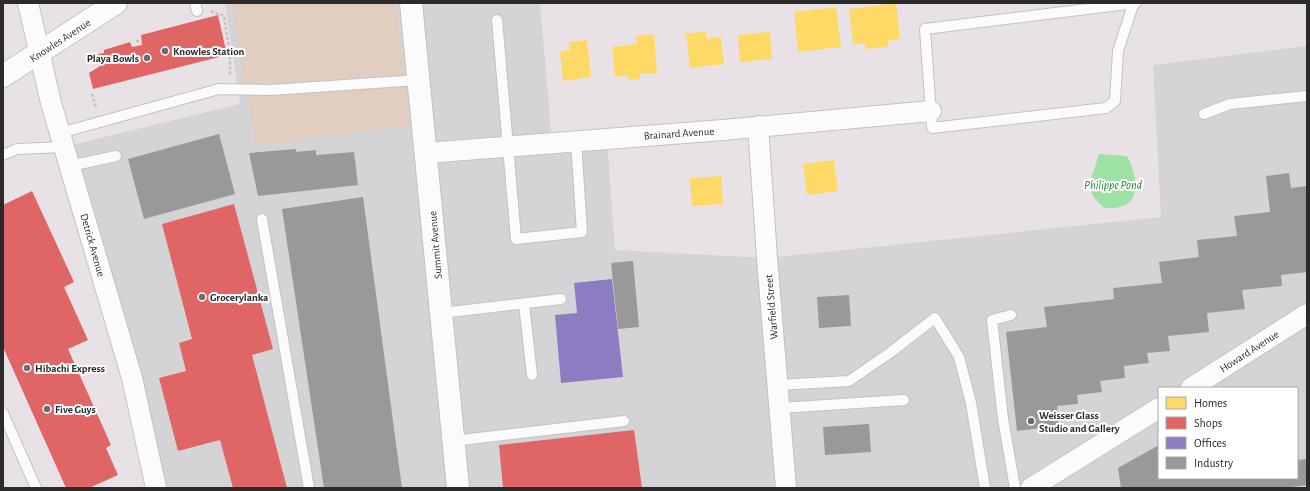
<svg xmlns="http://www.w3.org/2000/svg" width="1310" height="491" font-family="'Alegreya Sans',sans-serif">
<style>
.industrial{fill:#d4d4d6;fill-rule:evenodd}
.green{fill:#e1cec1}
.water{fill:#9ee1a4}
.homes{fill:#ffd966}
.shops{fill:#e06666}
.offices{fill:#8e7cc3}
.industry{fill:#999}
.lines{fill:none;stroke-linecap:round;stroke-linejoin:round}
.service-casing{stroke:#c3c2c3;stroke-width:12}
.minor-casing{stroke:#c3c2c3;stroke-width:22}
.tertiary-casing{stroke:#c3c2c3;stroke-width:24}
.secondary-casing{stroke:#c3c2c3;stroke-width:24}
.path{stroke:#c3c3c3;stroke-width:2.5;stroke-dasharray:3 2;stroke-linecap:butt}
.service{stroke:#fcfbfb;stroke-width:10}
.minor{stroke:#fcfbfb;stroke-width:20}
.tertiary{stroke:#fcfbfb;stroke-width:22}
.secondary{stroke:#fcfbfb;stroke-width:22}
.poi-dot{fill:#6d6b6c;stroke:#fff;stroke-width:1.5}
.labels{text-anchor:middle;stroke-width:4;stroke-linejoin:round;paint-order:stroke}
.street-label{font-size:11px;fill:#2b2b2b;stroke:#fff}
.poi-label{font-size:11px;font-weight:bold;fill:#2b2b2b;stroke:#fff;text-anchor:start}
.water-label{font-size:12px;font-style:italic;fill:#1c882e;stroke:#fff}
</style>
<rect width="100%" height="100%" fill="#e8e2e6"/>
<path class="industrial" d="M225,3H540L552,142L607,139L615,250L767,258L1161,217L1153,65L1307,46V488H156L64,147L240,104ZM1159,388H1297V478H1159Z"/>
<path class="green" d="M231,3H396L411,125L256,146Z"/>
<path class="water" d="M1099,154L1127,156C1140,182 1142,211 1104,208L1094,198L1089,186Z"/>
<g class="homes">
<path d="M896,3L900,39L888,41V47L866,49L865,43L853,44L849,9Z"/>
<path d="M836,7L841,47L798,52L794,12Z"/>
<path d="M706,31L707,39L721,37L724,64L690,68L686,34Z"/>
<path d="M770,32L772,59L740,62L738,35Z"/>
<path d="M654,34L657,73L640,74V79L629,80L628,76L615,77L612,47L637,44L636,36Z"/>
<path d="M587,40L591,77L563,81L560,52L570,50L569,42Z"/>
<path d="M834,160L838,191L807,195L803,164Z"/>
<path d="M721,176L723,204L692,206L690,178Z"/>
</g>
<g class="shops">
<path d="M218,15L227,55L93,89L89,73L100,66L98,54L104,53V50L130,42L132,47L142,45L141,35Z"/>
<path d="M32,191L74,282L64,287L88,340L68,349L111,445L106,448L118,475L89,488H66L3,347V205Z"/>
<path d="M234,204L273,349L252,355L287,488H233L220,440L178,451L159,378L186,371L179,343L192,339L162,224Z"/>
<path d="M634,430L642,488H503L499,445Z"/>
</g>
<path class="offices" d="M612,279L623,377L561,383L555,315L577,313L574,283Z"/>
<g class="industry">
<path d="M219,134L235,194L144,219L128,159Z"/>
<path d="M296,149V152L316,150V155L354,152L358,185L258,196L249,153Z"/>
<path d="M1289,173L1291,188L1307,186V272L1281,275L1282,286L1242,290L1245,309L1207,313L1209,332L1168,336L1170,351L1147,353L1149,363L1124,366L1125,378L1100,381L1102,392L1077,395L1078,404L1057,406L1059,426L1017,431L1006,332L1047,327L1044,307L1114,299L1113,288L1162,283L1159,262L1199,257L1197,240L1237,236L1234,216L1270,212L1266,176Z"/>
<path d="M363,197L393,421L402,488H324L282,209Z"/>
<path d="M633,261L639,327L618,329L611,263Z"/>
<path d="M849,295L851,326L819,328L817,297Z"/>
<path d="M869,424L871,452L825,455L823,427Z"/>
<path d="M1159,445V478H1297V460L1307,459V485L1284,488H1121L1118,468Z"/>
</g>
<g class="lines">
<g class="service-casing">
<g id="service">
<path d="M195,3L197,11"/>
<path d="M1133,5L1118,51L1115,101L1106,108L932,128L925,29L1136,3"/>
<path d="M497,20L516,239L582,232L576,141"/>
<path d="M1204,114L1230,104L1307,96"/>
<path d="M60,133L219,89L271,90L418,80"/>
<path d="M3,155L17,149L64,147"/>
<path d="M70,166L116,156"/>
<path d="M262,219L309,488"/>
<path d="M524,304L532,375"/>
<path d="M441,313L561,299"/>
<path d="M1011,315L992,320L1003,419L1015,488"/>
<path d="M778,385L849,381L891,352L935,318L959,357L971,403L985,488"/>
<path d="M780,408L904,400"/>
<path d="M3,413L36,488"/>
<path d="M453,441L624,421"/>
</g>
</g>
<g class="minor-casing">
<g id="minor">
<path d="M28,3L51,103L132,378L156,488"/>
<path d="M758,126L767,258L786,488"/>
<path d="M426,153L723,130L931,111"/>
<path d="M1191,388L1307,314"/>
<path d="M1031,488L1159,408"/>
</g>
</g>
<g class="tertiary-casing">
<path id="tertiary" d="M411,3L458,488"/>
</g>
<g class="secondary-casing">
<path id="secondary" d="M3,76L116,3"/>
</g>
<g class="path">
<path d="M211,11L224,16L230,54V74"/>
<path d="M136,41L142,42"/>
<path d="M92,94L96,107"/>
</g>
<use href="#service" class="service"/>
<use href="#minor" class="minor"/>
<use href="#tertiary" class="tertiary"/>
<use href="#secondary" class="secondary"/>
</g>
<g class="poi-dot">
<circle cx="165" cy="51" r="4"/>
<circle cx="147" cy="58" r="4"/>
<circle cx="202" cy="297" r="4"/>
<circle cx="27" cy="368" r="4"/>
<circle cx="47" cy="409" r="4"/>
<circle cx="1031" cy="421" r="4"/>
</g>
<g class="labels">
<g class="street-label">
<text transform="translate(60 40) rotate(-33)" y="4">Knowles Avenue</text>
<text transform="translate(679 133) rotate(-4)" y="4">Brainard Avenue</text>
<text transform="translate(93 245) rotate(74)" y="4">Detrick Avenue</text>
<text transform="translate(435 245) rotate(-95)" y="4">Summit Avenue</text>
<text transform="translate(771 307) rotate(-95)" y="4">Warfield Street</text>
<text transform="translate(1249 351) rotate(-33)" y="4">Howard Avenue</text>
</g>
<g class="poi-label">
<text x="173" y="55">Knowles Station</text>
<text x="139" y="62" text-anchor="end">Playa Bowls</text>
<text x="210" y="301">Grocerylanka</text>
<text x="35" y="372">Hibachi Express</text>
<text x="55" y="413">Five Guys</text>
<text x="1039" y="419">Weisser Glass<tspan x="1039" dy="13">Studio and Gallery</tspan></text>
</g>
<g class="water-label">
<text x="1113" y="189">Philippe Pond</text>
</g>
</g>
<rect width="1310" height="491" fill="none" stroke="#2b2b2b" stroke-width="8"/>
<rect x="1158" y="387" width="140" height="92" fill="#ffffff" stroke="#aaaaaa"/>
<rect x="1166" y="397" width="20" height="12" fill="#ffd966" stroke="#aaaaaa"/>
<text x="1194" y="407" font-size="12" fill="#2b2b2b">Homes</text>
<rect x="1166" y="417" width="20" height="12" fill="#e06666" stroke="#aaaaaa"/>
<text x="1194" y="427" font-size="12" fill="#2b2b2b">Shops</text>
<rect x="1166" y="437" width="20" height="12" fill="#8e7cc3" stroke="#aaaaaa"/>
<text x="1194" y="447" font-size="12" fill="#2b2b2b">Offices</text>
<rect x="1166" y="457" width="20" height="12" fill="#999999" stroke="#aaaaaa"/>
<text x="1194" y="467" font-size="12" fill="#2b2b2b">Industry</text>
</svg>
